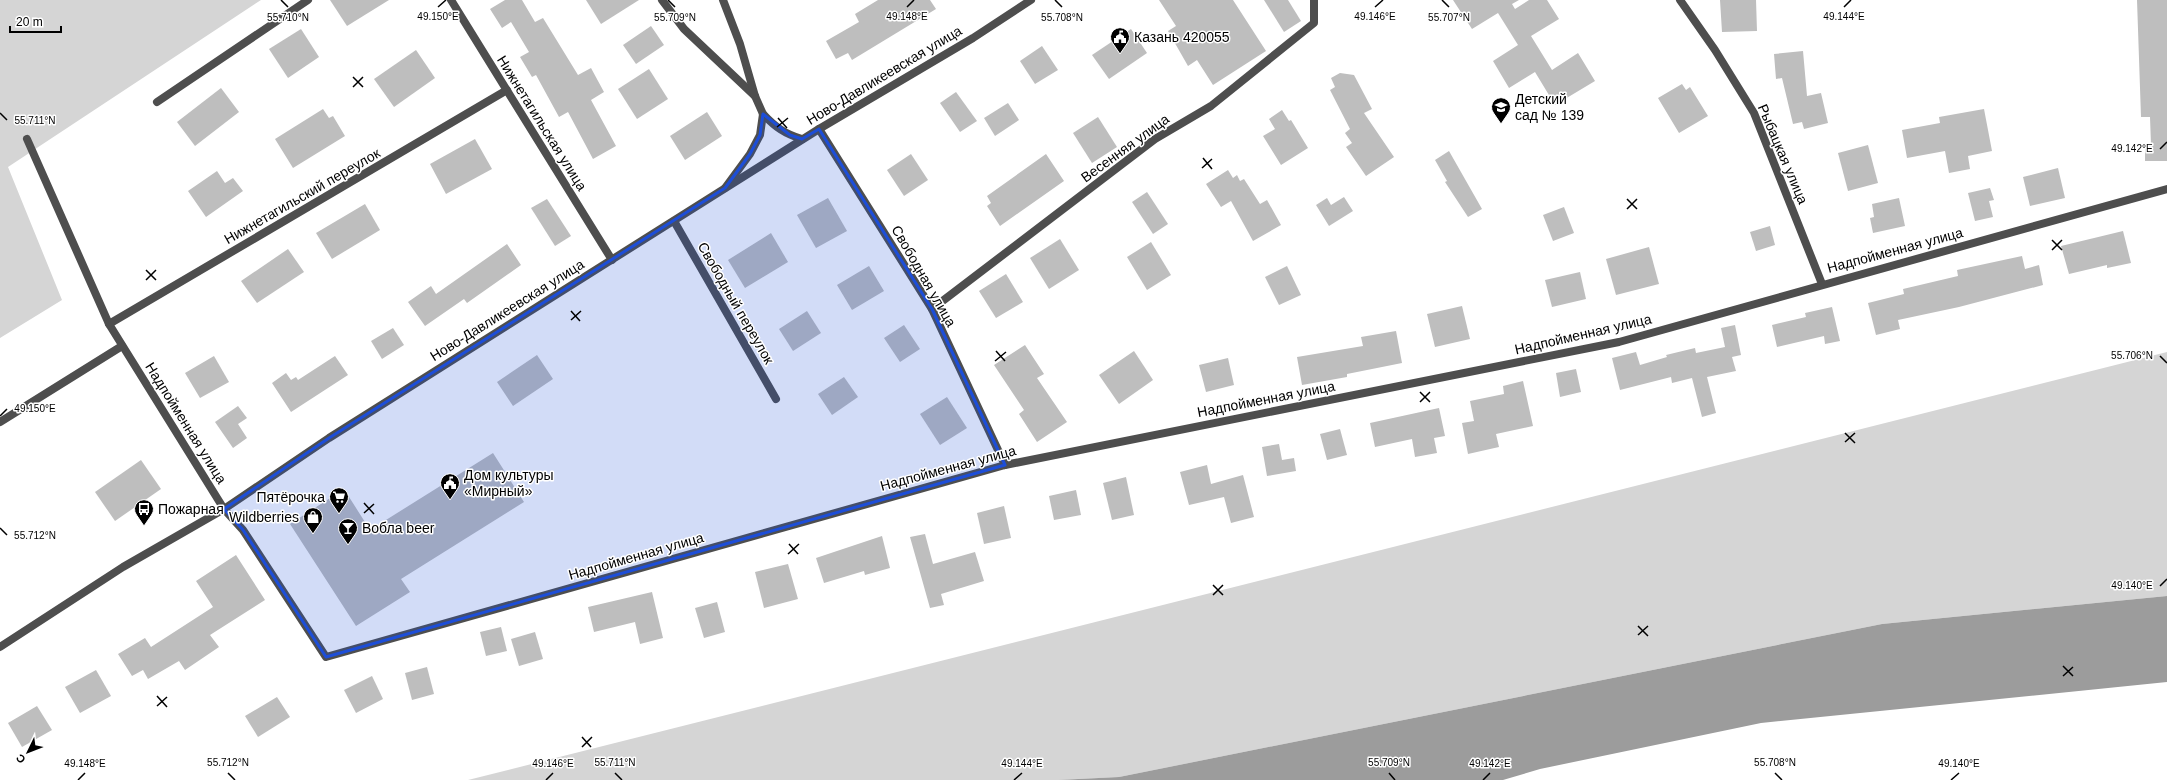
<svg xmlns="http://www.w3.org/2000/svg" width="2167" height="780" font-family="Helvetica,sans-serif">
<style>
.green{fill:#d5d5d5}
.water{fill:#9c9c9c}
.building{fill:#bebebe}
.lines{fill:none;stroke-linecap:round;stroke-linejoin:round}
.minor{stroke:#4e4e4e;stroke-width:8}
.tertiary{stroke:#4e4e4e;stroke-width:8}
.marked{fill:#1d4ed8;fill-opacity:0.2;stroke:#1d4ed8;stroke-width:3;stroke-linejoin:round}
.ticks{fill:none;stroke:#000;stroke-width:1.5}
.labels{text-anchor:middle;stroke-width:3;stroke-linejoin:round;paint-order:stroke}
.poi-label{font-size:14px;fill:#000;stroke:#fff;text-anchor:start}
.street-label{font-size:14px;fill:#000;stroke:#fff}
.ticks-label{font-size:10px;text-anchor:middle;fill:#000;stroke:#fff;stroke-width:3;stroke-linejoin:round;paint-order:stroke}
</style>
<rect width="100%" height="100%" fill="#fff"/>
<g class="green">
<path d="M0,0H261L8,167L62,300L0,338Z"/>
<path d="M2167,352V596L1882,624L1119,777L1058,780H468Z"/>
</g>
<path class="water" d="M2167,596V682L1761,723L1540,769L1503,780H1058L1119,777L1882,624Z"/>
<g class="building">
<path d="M330,0H389L347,26Z"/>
<path d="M505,0H522L535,22L543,18L578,75L591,68L604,92L591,100L616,146L593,159L568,112L559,117L536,75L532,77L520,57L529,52L511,22L502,28L490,9Z"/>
<path d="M586,0H639L601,24Z"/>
<path d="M878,0H930L936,9L852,60L848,53L836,59L826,41L859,22L855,14Z"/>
<path d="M1159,0H1233L1266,51L1213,85L1197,60L1188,66L1168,31L1176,26Z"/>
<path d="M1264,0H1288L1301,21L1284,32Z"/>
<path d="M1453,0H1519L1512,4L1515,9L1529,0H1547L1559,19L1531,36L1552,70L1578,53L1595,81L1555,105L1535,72L1509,88L1493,61L1518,45L1498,13L1472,29Z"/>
<path d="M1720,0H1756L1757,31L1722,32Z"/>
<path d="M2137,0H2167V161H2145V145H2151L2150,117H2141Z"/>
<path d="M651,26L664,45L636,64L623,45Z"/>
<path d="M301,29L319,57L288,78L269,49Z"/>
<path d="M1131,29L1147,53L1109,79L1092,55Z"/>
<path d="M1042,46L1058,70L1035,84L1020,61Z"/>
<path d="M416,50L435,78L394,107L374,79Z"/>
<path d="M1803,51L1807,96L1821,93L1828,123L1804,129L1802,122L1793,124L1782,78L1776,79L1774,54Z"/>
<path d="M649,69L668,99L637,119L618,89Z"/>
<path d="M1340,73L1354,75L1372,109L1364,113L1394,157L1366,176L1346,147L1352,143L1345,133L1350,129L1330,90L1335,87L1331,78Z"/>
<path d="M1682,84L1686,90L1690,87L1708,116L1679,133L1658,98Z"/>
<path d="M221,88L239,112L195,146L177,122Z"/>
<path d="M956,92L977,121L960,132L940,103Z"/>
<path d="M1008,103L1019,120L995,136L984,118Z"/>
<path d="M323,109L329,118L333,116L345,136L293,168L275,139Z"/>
<path d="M1984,109L1992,151L1968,156L1970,169L1949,173L1945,151L1907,158L1902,130L1940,123L1939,117Z"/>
<path d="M1282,110L1289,121L1291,120L1308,148L1281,165L1263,136L1275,129L1269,119Z"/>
<path d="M707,112L722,136L685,160L670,136Z"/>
<path d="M1098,117L1117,147L1092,163L1073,133Z"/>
<path d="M475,139L492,169L446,194L430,164Z"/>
<path d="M1868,145L1878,183L1848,191L1838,153Z"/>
<path d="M1449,151L1482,209L1468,217L1445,182L1447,181L1435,160Z"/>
<path d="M911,154L928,180L904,196L887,170Z"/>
<path d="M1046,154L1064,181L1000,226L987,206L991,203L987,196Z"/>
<path d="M2058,168L2065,198L2030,206L2023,177Z"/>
<path d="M1228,170L1233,178L1237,175L1240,181L1244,179L1260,204L1267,200L1281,225L1253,241L1231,201L1221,207L1206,184Z"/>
<path d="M217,171L225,183L233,178L243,191L206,217L188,191Z"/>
<path d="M1990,188L1994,200L1989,201L1993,217L1975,221L1968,193Z"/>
<path d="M1147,192L1168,224L1153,234L1132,202Z"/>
<path d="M1344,197L1353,211L1329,226L1316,205L1327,198L1331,205Z"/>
<path d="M828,198L847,231L816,248L797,215Z"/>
<path d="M1899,198L1905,226L1873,233L1870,218L1874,217L1872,204Z"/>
<path d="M547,199L571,236L555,246L531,208Z"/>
<path d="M365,204L380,230L332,259L316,233Z"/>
<path d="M1564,207L1574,233L1553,241L1543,215Z"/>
<path d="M1770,226L1775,245L1756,251L1750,232Z"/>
<path d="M2123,231L2131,263L2107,268V265L2069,274L2061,246Z"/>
<path d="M771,233L788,262L745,288L728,260Z"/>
<path d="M1060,239L1079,270L1049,289L1030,258Z"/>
<path d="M1151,242L1171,275L1147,290L1127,257Z"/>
<path d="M507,244L521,265L467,303L464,299L425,326L408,302L431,286L436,294Z"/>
<path d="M1649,247L1659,284L1616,295L1606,259Z"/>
<path d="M288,249L304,272L257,303L241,281Z"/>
<path d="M2022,256L2025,269L2039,265L2043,285L1959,307L1898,320L1900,329L1876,335L1868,303L1904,294L1903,289L1958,276L1957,270Z"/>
<path d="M869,266L884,291L852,310L837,285Z"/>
<path d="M1287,266L1301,295L1279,305L1265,277Z"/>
<path d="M1580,272L1586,299L1552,307L1545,280Z"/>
<path d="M1006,274L1023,302L996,318L979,291Z"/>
<path d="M1462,306L1470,339L1435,347L1427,314Z"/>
<path d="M1832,307L1840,341L1825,344L1824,336L1777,347L1772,325L1806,317L1805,313Z"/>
<path d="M807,311L821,333L793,351L779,329Z"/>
<path d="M904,325L920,349L900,362L884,338Z"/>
<path d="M1735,325L1741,355L1732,357L1736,371L1707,377L1716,413L1702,417L1692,378L1672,383L1671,377L1620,390L1612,358L1636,352L1640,365L1667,357L1666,355L1695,348L1696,353L1725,347L1721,328Z"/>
<path d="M393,328L404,345L382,359L371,341Z"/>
<path d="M1396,331L1402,363L1347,374V377L1302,385L1297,357L1363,346L1361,337Z"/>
<path d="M1025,345L1044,374L1037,378L1067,422L1037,442L1019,414L1024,410L994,365Z"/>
<path d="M1134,351L1153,380L1119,404L1099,375Z"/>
<path d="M537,355L553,379L513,406L497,382Z"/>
<path d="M214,356L229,382L200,398L185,373Z"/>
<path d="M335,356L348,375L291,412L272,383L286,373L291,380L296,377L298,380Z"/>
<path d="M1228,358L1234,385L1206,392L1199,365Z"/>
<path d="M1576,369L1581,392L1560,397L1556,373Z"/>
<path d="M844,377L858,397L832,415L818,394Z"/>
<path d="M1523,381L1533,426L1496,434L1499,447L1468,454L1462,423L1474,421L1470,401L1504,394L1503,386Z"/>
<path d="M947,397L967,428L940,445L920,414Z"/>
<path d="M238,406L247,418L238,424L247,438L233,448L215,422Z"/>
<path d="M1439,408L1445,436L1434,438L1437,453L1415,457L1412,439L1375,447L1370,423Z"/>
<path d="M1340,429L1347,455L1327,460L1320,434Z"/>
<path d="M1279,444L1282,460L1294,458L1296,471L1267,476L1262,447Z"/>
<path d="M493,453L524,502L401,579L410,592L356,626L290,524L344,489L370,530Z"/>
<path d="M141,460L161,489L115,521L95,492Z"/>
<path d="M1207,465L1211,484L1243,475L1254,517L1231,523L1224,497L1189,505L1180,472Z"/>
<path d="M1126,477L1134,515L1112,520L1103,483Z"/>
<path d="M1076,490L1081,515L1054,520L1049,496Z"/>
<path d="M1004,506L1011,538L984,544L977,513Z"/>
<path d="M925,534L933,564L975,552L984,581L941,594L944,605L930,608L910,537Z"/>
<path d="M882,536L890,568L865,575L864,571L824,583L816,558Z"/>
<path d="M236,555L265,600L210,635L219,647L185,670L179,661L148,679L143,670L132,676L118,654L145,638L151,647L213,607L196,581Z"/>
<path d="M788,564L798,599L764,608L755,572Z"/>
<path d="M652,592L663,638L640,644L635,622L594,632L588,607Z"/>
<path d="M717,602L725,632L704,638L695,608Z"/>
<path d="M501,627L507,651L486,656L480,632Z"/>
<path d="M535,632L543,659L519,666L511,639Z"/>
<path d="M427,667L434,694L412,700L405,673Z"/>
<path d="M96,670L111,696L80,713L65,687Z"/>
<path d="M372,676L383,699L356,713L344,690Z"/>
<path d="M277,697L290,717L258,737L245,716Z"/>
<path d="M37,706L52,730L22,747L8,723Z"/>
</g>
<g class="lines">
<g class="minor">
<path d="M451,0L612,260"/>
<path d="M662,0L684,29L755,96"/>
<path d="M723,0L740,44L755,96L763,114L760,135L750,154L725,188"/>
<path d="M1680,0L1715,50L1754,113L1822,284"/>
<path d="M157,102L308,0"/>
<path d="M763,114C775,127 785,134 802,139"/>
<path d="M819,129L932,309L1005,465"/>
<path d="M27,139L109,324L224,509L243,530L326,657L1005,465L1619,342L2167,189"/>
<path d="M674,221L776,399"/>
<path d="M932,309L1155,139L1211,106L1314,23V0"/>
<path d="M109,324L507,90"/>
<path d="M0,422L122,346"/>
</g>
<path class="tertiary" d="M0,647L123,567L224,509L329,438L819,129L973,38L1031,0"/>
</g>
<path class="marked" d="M763,114L790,135L802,139L819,129L932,309L1005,465L326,657L243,530L224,509L329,438L725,188L750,154L760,135Z"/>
<path class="ticks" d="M281,0L288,7M668,0L675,7M1055,0L1062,7M1442,0L1449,7M438,7L446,0M907,7L914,0M1375,7L1383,0M1844,7L1851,0M353,77L363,87M353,87L363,77M0,113L7,120M778,118L787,128M777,127L788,118M2160,149L2167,142M1203,158L1212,169M1202,168L1212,159M1627,199L1637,209M1627,209L1637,199M2052,240L2062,250M2052,250L2062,240M146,270L156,280M146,280L156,270M571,311L580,321M571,320L581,311M996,351L1005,361M2160,356L2167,363M995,361L1006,352M1420,392L1430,402M1420,402L1430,392M0,416L7,409M1845,433L1855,443M1845,442L1855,433M364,503L374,514M364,513L374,504M0,528L7,535M789,544L798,554M788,554L799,544M1213,585L1223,595M2160,586L2167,579M1213,595L1223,585M1638,626L1648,636M1638,635L1648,626M2063,666L2073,676M2063,676L2073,667M157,696L167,707M157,706L167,697M582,737L591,747M582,747L592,737M228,773L235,780M615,773L622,780M1389,773L1395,780M1775,773L1782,780M78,780L85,773M546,780L553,773M1014,780L1022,773M1483,780L1490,773M1951,780L1959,773"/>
<defs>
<g id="civic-pin" transform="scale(1)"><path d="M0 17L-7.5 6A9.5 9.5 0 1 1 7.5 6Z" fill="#000" stroke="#fff"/><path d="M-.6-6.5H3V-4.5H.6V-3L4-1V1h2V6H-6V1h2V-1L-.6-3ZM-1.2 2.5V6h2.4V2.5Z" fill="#fff"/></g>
<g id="school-pin" transform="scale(1)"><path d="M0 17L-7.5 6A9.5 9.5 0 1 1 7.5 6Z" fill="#000" stroke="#fff"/><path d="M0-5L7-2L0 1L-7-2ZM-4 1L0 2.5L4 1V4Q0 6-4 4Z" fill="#fff"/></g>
<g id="supermarket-pin" transform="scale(1)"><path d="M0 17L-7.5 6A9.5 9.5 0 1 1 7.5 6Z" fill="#000" stroke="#fff"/><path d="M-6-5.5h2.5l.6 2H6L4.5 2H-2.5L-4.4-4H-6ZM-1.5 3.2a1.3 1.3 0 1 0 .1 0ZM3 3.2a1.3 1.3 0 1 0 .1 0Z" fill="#fff"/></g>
<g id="bus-pin" transform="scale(1)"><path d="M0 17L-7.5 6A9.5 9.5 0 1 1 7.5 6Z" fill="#000" stroke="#fff"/><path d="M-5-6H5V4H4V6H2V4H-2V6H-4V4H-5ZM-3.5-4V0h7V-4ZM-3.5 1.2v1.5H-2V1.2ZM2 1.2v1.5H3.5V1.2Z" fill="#fff"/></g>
<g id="shop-pin" transform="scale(1)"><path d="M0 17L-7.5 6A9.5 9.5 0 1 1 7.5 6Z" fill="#000" stroke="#fff"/><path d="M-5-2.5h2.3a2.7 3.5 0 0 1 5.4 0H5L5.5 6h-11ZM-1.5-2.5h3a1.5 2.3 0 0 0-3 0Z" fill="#fff"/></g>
<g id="bar-pin" transform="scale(1)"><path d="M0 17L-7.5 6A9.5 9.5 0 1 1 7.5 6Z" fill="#000" stroke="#fff"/><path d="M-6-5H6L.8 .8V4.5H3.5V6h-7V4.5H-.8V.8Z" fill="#fff"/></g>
</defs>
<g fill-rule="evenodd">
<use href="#civic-pin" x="1120" y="37"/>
<use href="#school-pin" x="1501" y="107"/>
<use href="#civic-pin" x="450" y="483"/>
<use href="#supermarket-pin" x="339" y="497"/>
<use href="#bus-pin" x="144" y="509"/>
<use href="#shop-pin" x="313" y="517"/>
<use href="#bar-pin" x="348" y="528"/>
</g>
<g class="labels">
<g class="poi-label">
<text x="1134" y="42">Казань 420055</text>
<text x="1515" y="104">Детский<tspan x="1515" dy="16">сад № 139</tspan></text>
<text x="464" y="480">Дом культуры<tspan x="464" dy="16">«Мирный»</tspan></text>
<text x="325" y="502" text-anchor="end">Пятёрочка</text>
<text x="158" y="514">Пожарная</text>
<text x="299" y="522" text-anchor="end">Wildberries</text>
<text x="362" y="533">Вобла beer</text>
</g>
<g class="street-label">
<text transform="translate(884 75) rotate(-31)" y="5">Ново-Давликеевская улица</text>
<text transform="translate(542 123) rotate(58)" y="5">Нижнетагильская улица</text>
<text transform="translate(1125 148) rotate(-36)" y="5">Весенняя улица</text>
<text transform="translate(1783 154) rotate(67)" y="5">Рыбацкая улица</text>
<text transform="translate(302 196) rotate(-30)" y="5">Нижнетагильский переулок</text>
<text transform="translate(1895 250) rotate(-15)" y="5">Надпойменная улица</text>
<text transform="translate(924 276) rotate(60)" y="5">Свободная улица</text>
<text transform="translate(736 303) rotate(60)" y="5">Свободный переулок</text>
<text transform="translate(507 310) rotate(-32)" y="5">Ново-Давликеевская улица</text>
<text transform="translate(1583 334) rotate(-13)" y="5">Надпойменная улица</text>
<text transform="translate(1266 399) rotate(-11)" y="5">Надпойменная улица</text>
<text transform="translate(186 423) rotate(58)" y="5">Надпойменная улица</text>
<text transform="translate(948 468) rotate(-15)" y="5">Надпойменная улица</text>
<text transform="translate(636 556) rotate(-16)" y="5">Надпойменная улица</text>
</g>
</g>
<g class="ticks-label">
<text x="438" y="20">49.150°E</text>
<text x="907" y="20">49.148°E</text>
<text x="1375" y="20">49.146°E</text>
<text x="1844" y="20">49.144°E</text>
<text x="288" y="21">55.710°N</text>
<text x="675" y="21">55.709°N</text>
<text x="1062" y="21">55.708°N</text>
<text x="1449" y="21">55.707°N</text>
<text x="35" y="124">55.711°N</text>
<text x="2132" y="152">49.142°E</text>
<text x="2132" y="359">55.706°N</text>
<text x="35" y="412">49.150°E</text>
<text x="35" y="539">55.712°N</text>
<text x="2132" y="589">49.140°E</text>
<text x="228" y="766">55.712°N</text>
<text x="615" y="766">55.711°N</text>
<text x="1389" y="766">55.709°N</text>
<text x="1775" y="766">55.708°N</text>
<text x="85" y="767">49.148°E</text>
<text x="553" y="767">49.146°E</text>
<text x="1022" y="767">49.144°E</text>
<text x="1490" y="767">49.142°E</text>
<text x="1959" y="767">49.140°E</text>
</g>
<g transform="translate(28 752) rotate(227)" stroke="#ffffff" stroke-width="3" paint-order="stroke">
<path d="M0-3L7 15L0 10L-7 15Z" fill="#000000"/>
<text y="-6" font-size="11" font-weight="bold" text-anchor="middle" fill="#000000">С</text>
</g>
<path d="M10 26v6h51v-6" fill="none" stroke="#000000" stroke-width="2"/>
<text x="16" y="26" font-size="12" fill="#000000" stroke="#ffffff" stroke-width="3" paint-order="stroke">20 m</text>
</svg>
